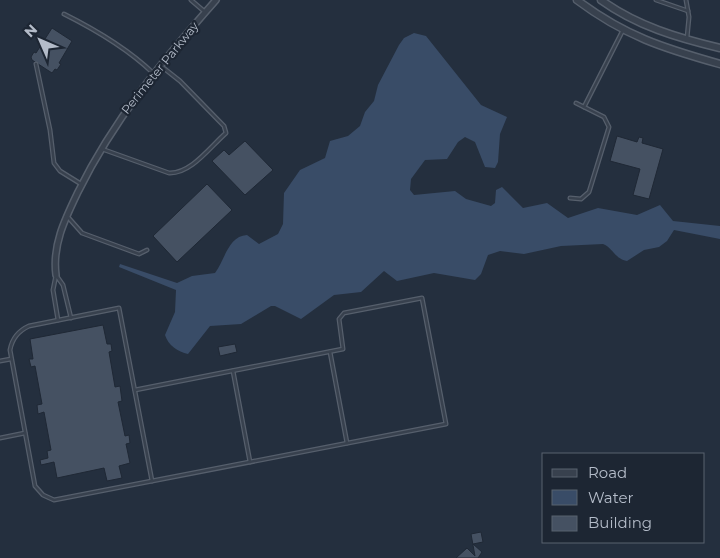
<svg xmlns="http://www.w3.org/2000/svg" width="720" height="558" font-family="Montserrat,sans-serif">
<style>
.water{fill:#394c67}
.building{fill:#455162;stroke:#1f2835}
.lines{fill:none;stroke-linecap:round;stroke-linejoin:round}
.service-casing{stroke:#565f6c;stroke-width:5}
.minor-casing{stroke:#565f6c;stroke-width:8}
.tertiary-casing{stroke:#565f6c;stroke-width:9}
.service{stroke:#38414e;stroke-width:2.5}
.minor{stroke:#38414e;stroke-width:5}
.tertiary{stroke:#38414e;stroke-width:6}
.labels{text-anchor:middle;stroke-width:4.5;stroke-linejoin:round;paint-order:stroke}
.street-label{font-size:12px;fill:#b4bcc9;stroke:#1d2633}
</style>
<rect width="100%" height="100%" fill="#242f3e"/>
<path class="water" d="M414,33L426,36L481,105L507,117L500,134L498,162L495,168L485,167L475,142L465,137L458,142L447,159L425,160L411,179L410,190L414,195L455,191L466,199L491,206L495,203L496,190L502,187L523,208L547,203L568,218L598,208L637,215L660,205L673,221L720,226V239L674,230L667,241L659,247L644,250L627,261C615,259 613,248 603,244L561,246L524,254L500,251L488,255L481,274L475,280L434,273L397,281L384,271L361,292L334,295L301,319L275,306H271L241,324L210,326L188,354C178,352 168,345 165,335L175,312L176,290L119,267L120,264L177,283L192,276L215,273C225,260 228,236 247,235L259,244L278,234L283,224L284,193L300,170L325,158L330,141L348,136L360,126L365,112L374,101L378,85L399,45L404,38Z"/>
<g class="building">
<path d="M52,28L72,41L59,63L61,64L57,70L55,69L52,73L32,60L31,57L34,52L36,53Z"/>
<path d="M617,136L637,142L639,137L643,138L642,143L663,149L649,199L633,195L640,169L610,161Z"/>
<path d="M245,141L273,170L245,195L212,161L224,150L229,155Z"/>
<path d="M207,184L232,210L177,262L153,236Z"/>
<path d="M103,325L107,344H111L112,351L109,352L115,387L120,386L122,401L118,402L125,436L129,435L130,443L126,444L130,463L119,466L122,478L107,481L104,468L57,478L54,462L41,465L40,460L48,458L47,451L51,450L44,412L38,414L37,405L42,404L35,366L31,367L29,359H33L30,339Z"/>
<path d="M235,344L237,352L220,356L218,347Z"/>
<path d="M481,532L483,542L473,544L482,552L478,558H456L467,548L475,556L471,534Z"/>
</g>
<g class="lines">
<g class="service-casing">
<g id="service">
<path d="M191,0L205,12"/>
<path d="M656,0L688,11"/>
<path d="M686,0L689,17L687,38"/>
<path d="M64,14C96,30 127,48 153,73"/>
<path d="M36,64L50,130L54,163L60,171L81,184"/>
<path d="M584,107L623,30"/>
<path d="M102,149L169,173C191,174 210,147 226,133L224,126L180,81L161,66"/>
<path d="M570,198L581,199L589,192L609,127L604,117L576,103"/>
<path d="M67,216L82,233L139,254L147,250"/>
<path d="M119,308L152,481L54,500L43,495L35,486L10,350C12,339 18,331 29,326Z"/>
<path d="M58,320L53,290L56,275L63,285L71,318"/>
<path d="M330,352L347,443"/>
<path d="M0,361L11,359"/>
<path d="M233,371L250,462"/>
<path d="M135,390L343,349L339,319L344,313L422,298L446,424L152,481"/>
<path d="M0,438L25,433"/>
</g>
</g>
<g class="minor-casing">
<path id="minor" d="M56,275C52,245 65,219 78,192C114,119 163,60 216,0"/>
</g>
<g class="tertiary-casing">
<g id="tertiary">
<path d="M577,0C625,36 663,48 720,64"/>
<path d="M601,0C637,26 678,38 720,48"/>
</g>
</g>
<use href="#service" class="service"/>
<use href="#minor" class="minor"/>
<use href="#tertiary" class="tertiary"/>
</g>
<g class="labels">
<g class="street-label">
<text transform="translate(160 68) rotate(-51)" y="4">Perimeter Parkway</text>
</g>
</g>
<rect x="542" y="453" width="162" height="90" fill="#1d2633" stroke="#59626f"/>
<rect x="552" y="469" width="25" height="8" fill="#38414e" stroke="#59626f"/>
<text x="588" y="478" font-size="15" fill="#b4bcc9">Road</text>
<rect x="552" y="490" width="25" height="15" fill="#394c67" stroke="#59626f"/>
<text x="588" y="503" font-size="15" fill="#b4bcc9">Water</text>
<rect x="552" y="516" width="25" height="15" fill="#455162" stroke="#59626f"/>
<text x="588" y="528" font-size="15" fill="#b4bcc9">Building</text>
<g transform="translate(40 40) rotate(315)" stroke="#1d2633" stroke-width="4" paint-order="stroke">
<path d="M0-4L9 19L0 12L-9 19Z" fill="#b4bcc9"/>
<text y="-8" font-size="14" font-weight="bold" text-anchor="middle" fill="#b4bcc9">N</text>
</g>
</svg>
